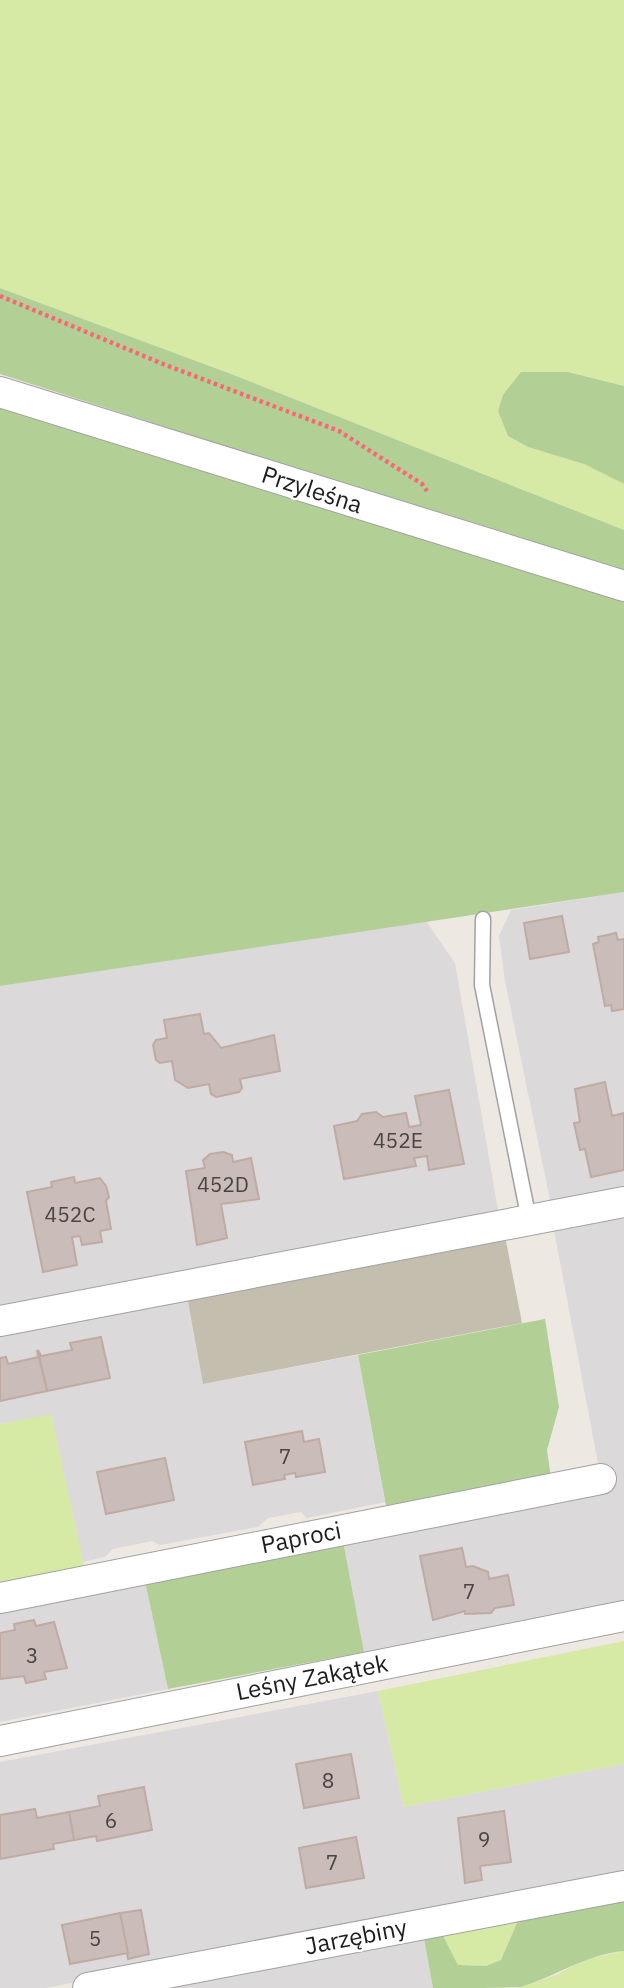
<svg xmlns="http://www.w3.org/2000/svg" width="624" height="1988" font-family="'IBM Plex Sans',sans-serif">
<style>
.residential{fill:#dbd9da}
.construction{fill:#c3bead}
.grass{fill:#d6eaa6}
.forest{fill:#b2cf96}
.building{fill:#cabcb8;stroke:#c0aba4;stroke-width:2}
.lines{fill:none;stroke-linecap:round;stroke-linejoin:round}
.lane-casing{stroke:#a1a1a1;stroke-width:17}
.street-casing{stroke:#a1a1a1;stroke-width:32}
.path{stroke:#fc6575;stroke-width:4.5;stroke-dasharray:3.5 3.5;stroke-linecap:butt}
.lane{stroke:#fff;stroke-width:14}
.street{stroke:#fff;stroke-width:30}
.labels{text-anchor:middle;stroke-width:5;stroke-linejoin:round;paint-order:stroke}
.number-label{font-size:21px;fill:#484544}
.street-label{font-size:24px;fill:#1d1d1d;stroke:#fff}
</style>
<rect width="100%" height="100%" fill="#eee8e2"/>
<g class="residential">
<path d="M624,892V1192L551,1205L505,981L499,936L511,910Z"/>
<path d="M426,921L455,963L499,1215L0,1312V986Z"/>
<path d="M624,1211V1601L364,1652L343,1541L601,1479L553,1225Z"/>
<path d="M187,1296L203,1384L358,1355L385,1502L307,1518L301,1512L268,1518L258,1527L160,1545L152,1541L113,1549L105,1557L83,1562L51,1415L0,1424V1333Z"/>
<path d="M145,1581L168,1689L0,1722V1609Z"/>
<path d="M378,1691L404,1807L624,1764V1873L46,1988H0V1762Z"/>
<path d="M423,1933L433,1988H127Z"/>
</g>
<path class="construction" d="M468,1241H506L522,1323L203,1384L187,1296Z"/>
<g class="grass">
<path d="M0,0H624V386L568,372L498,411L508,436L528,447L584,464L624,484V530L239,377L0,288Z"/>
<path d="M51,1414L85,1570L0,1586V1424Z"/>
<path d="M624,1641V1764L404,1807L378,1691Z"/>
<path d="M520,1916L501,1960L486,1966L458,1965L440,1930Z"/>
<path d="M624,1951V1988H518L556,1975L586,1959Z"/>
</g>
<g class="forest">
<path d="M0,288L239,377L624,530V573L0,374Z"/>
<path d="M521,372H568L624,386V484L584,464L528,447L508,436L498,411L503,395Z"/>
<path d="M0,406L624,594V892L0,986Z"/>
<path d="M545,1319L559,1407L547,1450L551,1478L387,1511L358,1355Z"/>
<path d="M343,1541L364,1652L168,1689L145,1581Z"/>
<path d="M624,1895V1951C587,1954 556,1976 521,1987C503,1988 454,1988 433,1988L423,1933L440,1930L458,1965L486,1966L501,1960L520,1916Z"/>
</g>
<g class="building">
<path d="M562,916L569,952L530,959L524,923Z"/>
<path d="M616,933L618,940L624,939V1009L612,1011L611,1005L605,1006L593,944L599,942L598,937Z"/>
<path d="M200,1014L204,1034L209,1033L221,1048L274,1035L280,1071L240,1079L242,1088L239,1092L216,1097L211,1094L209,1084L188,1088L175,1080L172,1061L160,1063L156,1060L153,1045L156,1040L167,1038L164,1020Z"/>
<path d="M605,1082L612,1116L624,1113V1170L591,1177L585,1149L580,1150L574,1123L580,1122L575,1089Z"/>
<path d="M449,1090L464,1164L429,1170L427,1156L414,1158L416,1166L344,1179L334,1126L357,1121L362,1114L376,1112L383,1117L406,1113L409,1127L421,1125L415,1096Z"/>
<path d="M223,1152L232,1155L233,1162L251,1158L259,1199L221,1204L227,1238L197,1245L186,1171L205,1168L203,1160L210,1154Z"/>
<path d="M74,1177L75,1183L100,1178L106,1186L109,1197L106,1201L111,1229L100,1231L102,1242L82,1245L80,1236L72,1237L77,1265L43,1272L27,1192L52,1187L51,1182Z"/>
<path d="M101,1337L110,1378L47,1391L38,1350L41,1356L72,1350L70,1343Z"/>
<path d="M37,1350L47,1391L0,1401V1358L6,1357L8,1364L38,1357Z"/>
<path d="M302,1431L304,1442L319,1439L325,1472L296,1477L295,1473L284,1475L285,1479L253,1485L245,1442Z"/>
<path d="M165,1458L174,1500L106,1514L97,1472Z"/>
<path d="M462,1548L466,1567L473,1566L488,1572L489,1579L508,1575L514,1605L495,1608L491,1613L465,1614V1611L433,1620L420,1556Z"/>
<path d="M34,1620L36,1626L54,1622L67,1668L44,1672L46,1679L26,1683L24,1676L0,1679V1633L15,1630L14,1624Z"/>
<path d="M351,1754L359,1798L304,1808L296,1764Z"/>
<path d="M144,1787L152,1830L97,1841L96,1836L74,1840L69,1812L100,1806L98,1796Z"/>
<path d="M35,1809L37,1818L69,1812L74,1840L53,1844L54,1849L0,1859V1815Z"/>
<path d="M504,1811L511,1862L480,1866L482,1880L465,1883L458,1818Z"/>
<path d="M356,1837L364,1878L306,1888L299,1848Z"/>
<path d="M141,1910L149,1954L128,1959L120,1913Z"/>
<path d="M120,1913L128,1953L70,1964L62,1925Z"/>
</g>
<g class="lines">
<g class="lane-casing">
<path id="lane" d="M483,919L482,985L529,1220"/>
</g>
<g class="street-casing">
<g id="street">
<path d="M0,392L624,586"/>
<path d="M0,1321L624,1202"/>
<path d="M0,1598L601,1479"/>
<path d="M0,1741L624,1616"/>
<path d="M88,1988L624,1886"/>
</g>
</g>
<path class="path" d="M0,296L163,364L339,431L422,484L427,491"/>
<use href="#lane" class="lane"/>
<use href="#street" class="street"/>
</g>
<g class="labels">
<g class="number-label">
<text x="398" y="1148">452E</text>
<text x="223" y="1192">452D</text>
<text x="70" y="1222">452C</text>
<text x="285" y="1464">7</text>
<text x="469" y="1599">7</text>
<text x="32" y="1663">3</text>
<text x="328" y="1788">8</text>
<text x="111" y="1828">6</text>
<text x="484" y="1847">9</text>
<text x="332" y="1870">7</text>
<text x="95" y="1946">5</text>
</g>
<g class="street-label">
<text transform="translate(312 490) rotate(18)" y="8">Przyleśna</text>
<text transform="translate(301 1538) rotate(-11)" y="8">Paproci</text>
<text transform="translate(312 1678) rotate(-11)" y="8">Leśny Zakątek</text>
<text transform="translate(356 1937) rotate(-11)" y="8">Jarzębiny</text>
</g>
</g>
</svg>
